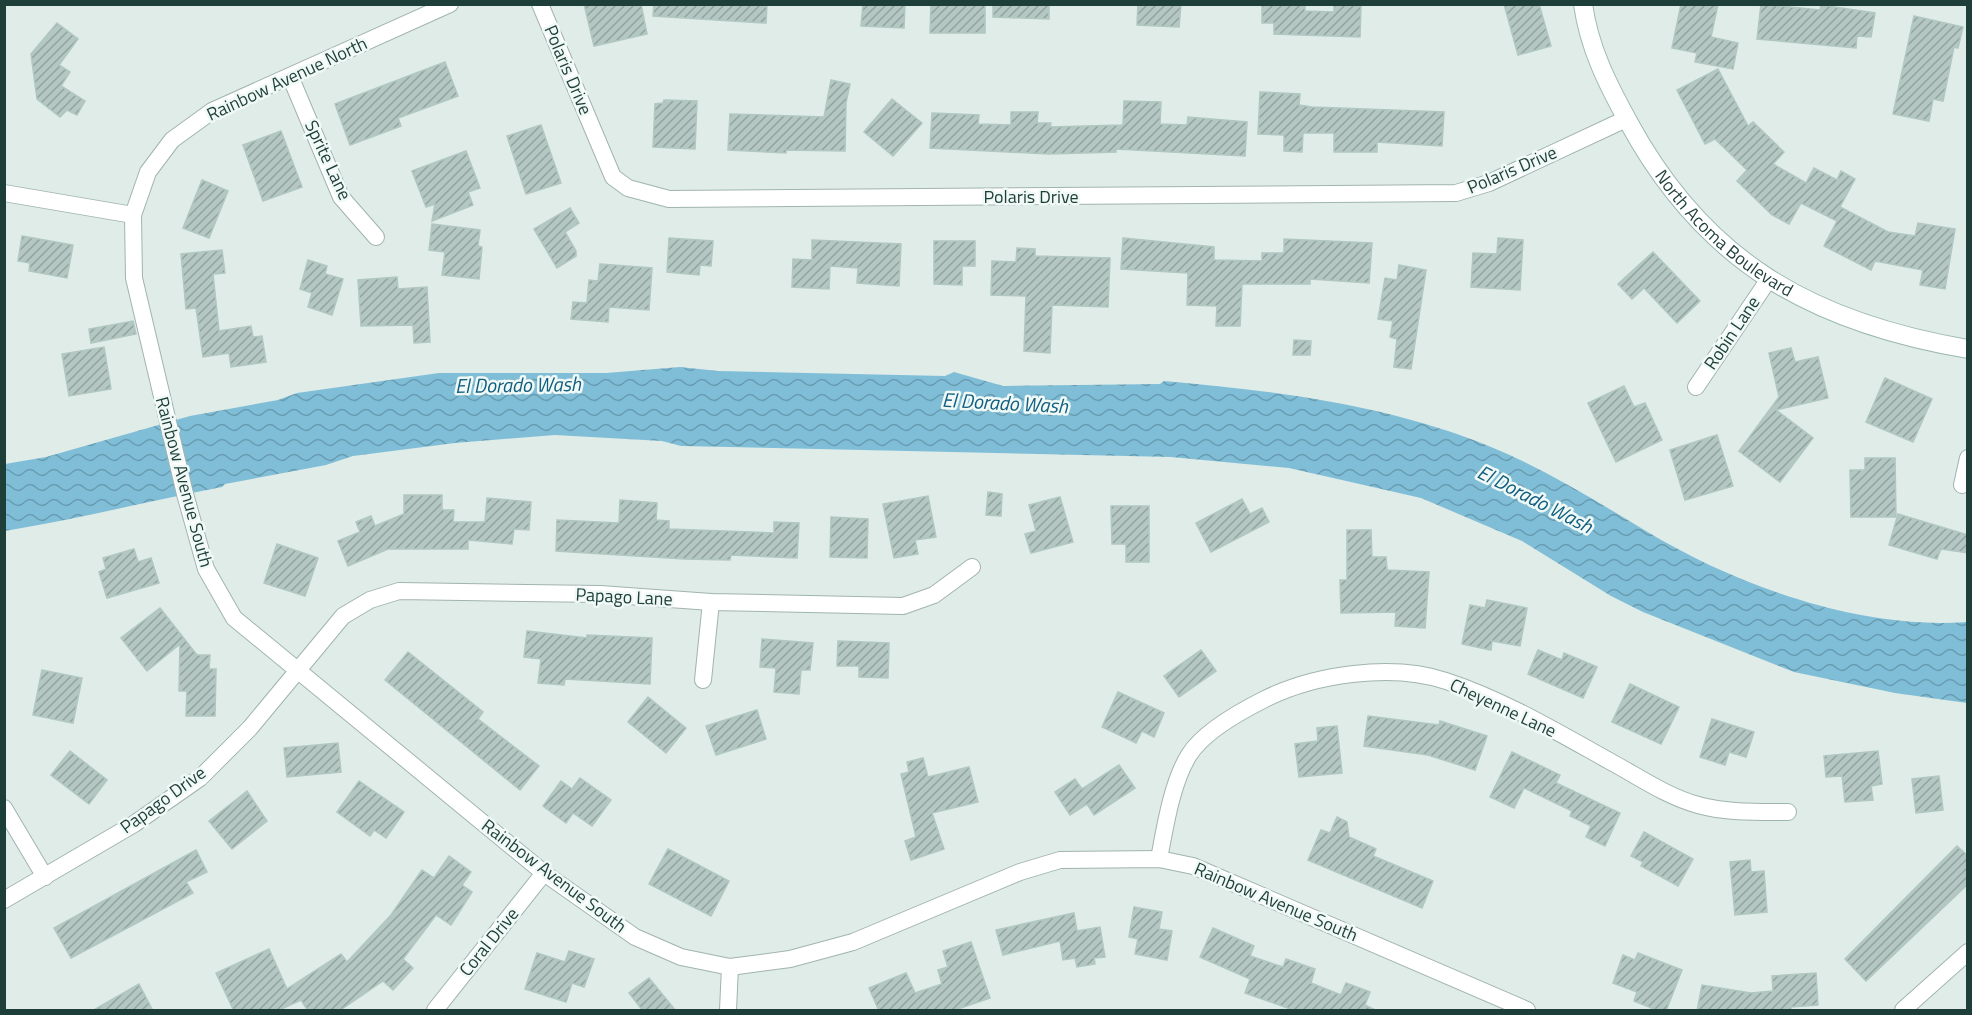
<svg xmlns="http://www.w3.org/2000/svg" width="1972" height="1015" font-family="'Titillium Web',sans-serif">
<style>
.water{fill:url(#water-waves)}
.building{fill:url(#building-hatch);stroke:#b1c7c1;stroke-width:1.5}
.lines{fill:none;stroke-linecap:round;stroke-linejoin:round}
.street-casing{stroke:#a1b4b0;stroke-width:18}
.secondary-casing{stroke:#9cb9b3;stroke-width:20}
.street{stroke:#fff;stroke-width:16}
.secondary{stroke:#fff;stroke-width:18}
.labels{text-anchor:middle;stroke-width:5;stroke-linejoin:round;paint-order:stroke}
.street-label{font-size:18px;fill:#1e3e3a;stroke:#f0f9f5}
.water-label{font-size:20px;font-style:italic;fill:#125e81;stroke:#f0f9f5}
</style>
<defs>
<pattern id="water-waves" width="16" height="10" patternUnits="userSpaceOnUse" patternTransform="scale(1.5)"><rect width="16" height="10" fill="#80bed8"/><path d="M0 5q4-4 8 0t8 0" fill="none" stroke="#689cb0"/></pattern>
<pattern id="building-hatch" width="6" height="6" patternUnits="userSpaceOnUse" patternTransform="scale(1.5)"><rect width="6" height="6" fill="#b4c7c2"/><path d="M-1 1l2-2M0 6l6-6M5 7l2-2" fill="none" stroke="#92a39f"/></pattern>
</defs>
<rect width="100%" height="100%" fill="#dfece8"/>
<path class="water" d="M680,367L718,371L945,376L954,372L1003,386L1160,384L1164,381C1276,391 1386,404 1491,447C1545,469 1596,501 1646,531C1737,586 1860,630 1967,622V703L1895,693L1794,672L1643,612L1611,596L1522,541L1421,498L1289,468L1171,457L681,446L662,441L555,435L455,443L353,456L326,465L225,484L222,487C149,501 78,519 5,531V464L46,457L190,416L278,400L297,393L439,373H606Z"/>
<g class="building">
<path d="M584,4H641L647,34L594,46Z"/>
<path d="M654,4H767L766,23L653,16Z"/>
<path d="M863,4H905L904,28L861,26Z"/>
<path d="M931,4H985V33H930Z"/>
<path d="M993,4H1049V19L993,17Z"/>
<path d="M1138,4H1181L1179,27L1137,25Z"/>
<path d="M1262,4H1305V11L1334,12V4H1361L1360,37L1274,34V23H1262Z"/>
<path d="M1504,4H1539L1551,46L1518,55Z"/>
<path d="M1681,4H1718L1711,37L1738,43L1733,69L1695,62L1697,53L1672,48Z"/>
<path d="M1761,4L1820,10L1821,5L1875,13L1871,37L1857,36L1856,48L1757,39Z"/>
<path d="M1914,16L1963,27L1958,48L1954,47L1943,101L1933,99L1929,121L1893,114Z"/>
<path d="M57,23L78,39L59,65L70,72L61,86L85,101L77,115L67,110L60,117L37,99L31,54Z"/>
<path d="M445,62L458,96L398,118L401,126L350,145L335,104Z"/>
<path d="M1718,69L1748,126L1753,122L1784,152L1773,164L1806,183L1814,168L1837,180L1841,171L1855,179L1840,207L1888,232L1915,236L1918,223L1955,229L1945,289L1920,285L1923,270L1875,261L1871,270L1824,246L1837,221L1801,203L1789,224L1772,215L1737,181L1747,170L1715,139L1705,144L1677,90Z"/>
<path d="M831,80L850,84L846,103L845,151L786,150V153L728,150L730,114L824,117Z"/>
<path d="M1260,92L1300,94L1299,105L1312,107L1444,112L1442,146L1377,142V152H1334V133H1303L1302,152L1284,151V135L1258,134Z"/>
<path d="M892,99L922,123L893,156L864,132Z"/>
<path d="M664,100L697,101L695,149L653,147L655,104L663,103Z"/>
<path d="M1124,101L1161,102L1160,124L1187,125L1188,117L1247,122L1245,156L1116,149V152L1049,154L930,148L932,113L979,115L978,124L1011,125V112H1038L1037,123H1051L1050,127L1123,125Z"/>
<path d="M541,125L561,183L526,194L507,136Z"/>
<path d="M281,131L302,187L263,201L243,145Z"/>
<path d="M466,151L480,188L468,192L473,205L432,221L435,204L426,207L412,171Z"/>
<path d="M202,180L228,191L209,238L183,228Z"/>
<path d="M570,208L579,223L565,232L576,251V256L557,268L534,229Z"/>
<path d="M432,224L480,230L478,246L482,247L479,279L442,275L445,252L429,250Z"/>
<path d="M22,236L73,245L67,278L29,271L30,263L18,261Z"/>
<path d="M669,238L713,241L711,266L700,265L699,275L667,272Z"/>
<path d="M1123,238L1214,247V260L1262,261V253H1284V239L1372,243L1369,283L1310,279V284H1242L1240,326H1216L1217,306L1187,305L1188,273L1121,269Z"/>
<path d="M1498,238L1523,240L1520,290L1471,287L1473,253L1497,254Z"/>
<path d="M812,240L901,244L899,286L857,283L858,268L830,266L829,289L792,287L793,259L812,260Z"/>
<path d="M934,241H975V266H962V285L934,284Z"/>
<path d="M1017,248L1035,249V256L1110,258L1108,307L1052,305L1050,353L1024,351L1026,296L991,295L992,261L1016,262Z"/>
<path d="M222,250L225,273L213,274L219,331L251,326L253,337L262,336L266,362L231,367L229,353L203,357L196,308L186,309L181,254Z"/>
<path d="M1653,252L1700,301L1677,323L1644,288L1632,299L1618,284Z"/>
<path d="M308,260L327,266L325,274L343,279L332,315L308,307L312,293L300,289Z"/>
<path d="M600,264L652,268L649,310L609,307L608,322L571,319L573,302L587,303L589,280L598,281Z"/>
<path d="M1399,265L1426,270L1411,369L1394,367L1397,339L1390,337L1393,321L1378,319L1385,278L1397,280Z"/>
<path d="M397,277L398,289L427,287L430,342L414,343L413,325L361,326L358,280Z"/>
<path d="M133,321L136,334L91,343L89,329Z"/>
<path d="M1294,340L1311,341L1310,355H1293Z"/>
<path d="M104,347L111,389L69,396L62,354Z"/>
<path d="M1791,348L1795,362L1818,357L1828,398L1776,410L1813,438L1780,482L1739,451L1779,397L1769,353Z"/>
<path d="M1885,378L1932,399L1913,442L1866,422Z"/>
<path d="M1624,386L1634,407L1645,403L1662,440L1616,462L1588,403Z"/>
<path d="M1717,435L1733,486L1685,500L1670,450Z"/>
<path d="M1865,458H1895L1896,517H1851L1850,470H1865Z"/>
<path d="M988,492L1002,494L1001,516L986,515Z"/>
<path d="M404,495H442V510H454L453,522H485L487,498L531,502L529,530L514,529L512,544L468,540V549H388L348,566L338,541L360,532L356,522L371,516L375,526L404,514Z"/>
<path d="M928,496L936,537L915,540L918,554L894,558L883,504Z"/>
<path d="M1060,497L1073,542L1031,553L1025,534L1036,531L1029,505Z"/>
<path d="M1242,499L1250,514L1262,508L1269,522L1211,552L1196,523Z"/>
<path d="M620,500L657,503L656,520L669,521V529L774,533V522L799,523L797,558L731,555L730,560L685,559L556,551L557,520L619,523Z"/>
<path d="M1111,506H1149V562H1126V544H1112Z"/>
<path d="M1898,514L1968,535V553L1941,549L1937,559L1889,545Z"/>
<path d="M831,517L868,519L867,558L830,557Z"/>
<path d="M1347,530H1371L1372,557H1386L1387,570L1429,572L1425,628L1395,626L1396,612L1341,613L1340,580H1347Z"/>
<path d="M277,544L318,558L305,596L264,583Z"/>
<path d="M134,549L138,562L151,558L159,583L107,598L99,572L106,569L103,558Z"/>
<path d="M1487,600L1527,608L1520,646L1492,641L1491,650L1462,644L1470,605L1485,608Z"/>
<path d="M160,608L197,655H210L209,669H216L215,716H186L187,691H179L180,644L147,671L121,638Z"/>
<path d="M527,631L587,638V635L652,638L650,684L565,679L564,685L538,683L541,659L524,657Z"/>
<path d="M762,639L813,643L810,670H801L799,694L774,692L776,668L760,667Z"/>
<path d="M838,641L889,643L888,678L859,677V666H837Z"/>
<path d="M1201,650L1216,671L1179,697L1164,676Z"/>
<path d="M1538,650L1562,660L1564,653L1597,667L1583,698L1528,674Z"/>
<path d="M408,652L483,712L478,719L539,766L520,790L385,680Z"/>
<path d="M42,670L82,678L73,723L33,715Z"/>
<path d="M1630,684L1679,707L1661,744L1612,722Z"/>
<path d="M1118,692L1164,713L1154,737L1142,731L1136,743L1102,727Z"/>
<path d="M648,697L686,728L666,753L628,722Z"/>
<path d="M757,710L766,739L716,755L706,726Z"/>
<path d="M1368,716L1439,725L1440,721L1487,736L1475,770L1428,755L1364,746Z"/>
<path d="M1712,719L1754,732L1746,757L1729,752L1725,765L1700,757Z"/>
<path d="M1337,726L1342,773L1299,777L1295,744L1318,741L1317,728Z"/>
<path d="M338,743L341,772L287,777L284,748Z"/>
<path d="M70,751L107,780L89,804L51,775Z"/>
<path d="M1878,751L1882,784L1871,786L1873,800L1845,802L1842,776L1826,777L1824,756Z"/>
<path d="M1512,752L1560,775L1556,783L1620,813L1605,846L1586,837L1591,826L1570,816L1572,811L1524,788L1514,808L1490,797Z"/>
<path d="M923,758L928,777L969,767L978,802L932,813L944,849L911,860L905,841L916,837L901,774L909,772L907,762Z"/>
<path d="M1119,765L1135,788L1094,815L1087,804L1070,815L1055,792L1075,779L1082,789Z"/>
<path d="M1939,776L1943,810L1916,813L1912,779Z"/>
<path d="M580,778L611,800L592,826L573,813L566,823L543,806L561,781L572,789Z"/>
<path d="M359,781L404,812L386,838L374,830L370,836L337,812Z"/>
<path d="M247,791L267,821L232,849L209,821Z"/>
<path d="M1337,817L1347,822L1349,837L1376,849L1373,856L1433,881L1422,908L1308,860L1321,830L1330,833Z"/>
<path d="M1644,832L1693,859L1678,886L1641,866L1643,862L1631,856Z"/>
<path d="M1957,846L1968,856V884L1866,981L1845,959Z"/>
<path d="M668,849L729,881L711,916L649,884Z"/>
<path d="M196,850L207,872L186,882L193,893L71,958L54,928Z"/>
<path d="M449,856L471,872L462,885L472,892L451,925L436,915L403,959L413,968L393,990L383,981L339,1011H308L301,1000L277,1011H234L216,973L269,949L287,989L341,954L347,962L391,915L422,870L434,878Z"/>
<path d="M1750,860L1751,872L1764,871L1767,912L1735,915L1730,862Z"/>
<path d="M1134,907L1162,912L1159,929L1172,931L1167,960L1135,954L1138,939L1129,937Z"/>
<path d="M1074,913L1077,931L1100,927L1105,957L1094,958L1095,964L1077,967L1075,958L1063,960L1060,941L1003,955L996,930Z"/>
<path d="M1213,928L1254,946L1250,956L1283,967L1286,959L1315,969L1311,983L1341,995L1346,983L1370,992L1365,1005L1377,1011H1296L1245,993L1250,979L1200,957Z"/>
<path d="M971,942L990,998L952,1011H879L869,988L906,973L915,993L942,984L938,970L948,967L943,951Z"/>
<path d="M569,951L594,959L584,987L572,983L566,1002L525,989L537,953L565,962Z"/>
<path d="M1638,953L1682,970L1666,1011H1659L1634,1001L1637,992L1613,983L1623,955L1635,960Z"/>
<path d="M1816,973L1818,1005L1791,1007V1011H1697L1702,985L1751,993L1773,991L1772,976Z"/>
<path d="M649,978L676,1011H643L629,993Z"/>
<path d="M139,984L153,1011H92Z"/>
</g>
<g class="lines">
<g class="street-casing">
<g id="street">
<path d="M450,4L212,111L172,140L148,172L133,215L134,278L185,494L206,569L234,618L544,873L635,937L681,957L730,967L790,959L853,942L1020,872L1060,860L1159,859L1193,866L1527,1010"/>
<path d="M540,4L613,177L628,188L669,199L1456,193L1489,183L1626,119"/>
<path d="M290,76L341,197L376,237"/>
<path d="M4,193L133,215"/>
<path d="M1696,387L1769,279"/>
<path d="M1962,485L1968,458"/>
<path d="M703,680L711,602"/>
<path d="M4,808L45,877"/>
<path d="M1159,859C1165,827 1172,782 1189,755C1204,731 1241,711 1265,699C1315,674 1392,663 1446,681C1504,700 1559,733 1613,763C1639,777 1668,797 1698,805C1727,813 1758,812 1788,812"/>
<path d="M4,900L134,824L200,778L250,728L343,616L370,600L399,591L600,594L711,602L903,606L934,595L972,567"/>
<path d="M435,1010L544,873"/>
<path d="M728,1010L730,967"/>
<path d="M1903,1010L1968,952"/>
</g>
</g>
<g class="secondary-casing">
<g id="secondary">
<path id="s1" d="M1583,4C1589,48 1608,85 1629,123C1705,263 1814,323 1968,349"/>
</g>
</g>
<use href="#street" class="street"/>
<use href="#secondary" class="secondary"/>
</g>
<g class="labels">
<g class="street-label">
<text transform="translate(568 70) rotate(67)" y="6">Polaris Drive</text>
<text transform="translate(287 79) rotate(-25)" y="6">Rainbow Avenue North</text>
<text transform="translate(328 160) rotate(65)" y="6">Sprite Lane</text>
<text transform="translate(1512 170) rotate(-23)" y="6">Polaris Drive</text>
<text x="1031" y="203">Polaris Drive</text>
<text dy="6" stroke="none"><textPath href="#s1" startOffset="276">North Acoma Boulevard</textPath></text>
<text transform="translate(1732 333) rotate(-56)" y="6">Robin Lane</text>
<text transform="translate(184 482) rotate(75)" y="6">Rainbow Avenue South</text>
<text transform="translate(624 597) rotate(3)" y="6">Papago Lane</text>
<text transform="translate(1503 708) rotate(25)" y="6">Cheyenne Lane</text>
<text transform="translate(163 800) rotate(-36)" y="6">Papago Drive</text>
<text transform="translate(554 876) rotate(37)" y="6">Rainbow Avenue South</text>
<text transform="translate(1276 902) rotate(23)" y="6">Rainbow Avenue South</text>
<text transform="translate(489 942) rotate(-51)" y="6">Coral Drive</text>
</g>
<g class="water-label">
<text transform="translate(518 385) rotate(-1)" y="7">El Dorado Wash</text>
<text transform="translate(1005 403) rotate(3)" y="7">El Dorado Wash</text>
<text transform="translate(1535 499) rotate(27)" y="7">El Dorado Wash</text>
</g>
</g>
<rect width="1972" height="1015" fill="none" stroke="#1e3e3a" stroke-width="12"/>
</svg>
